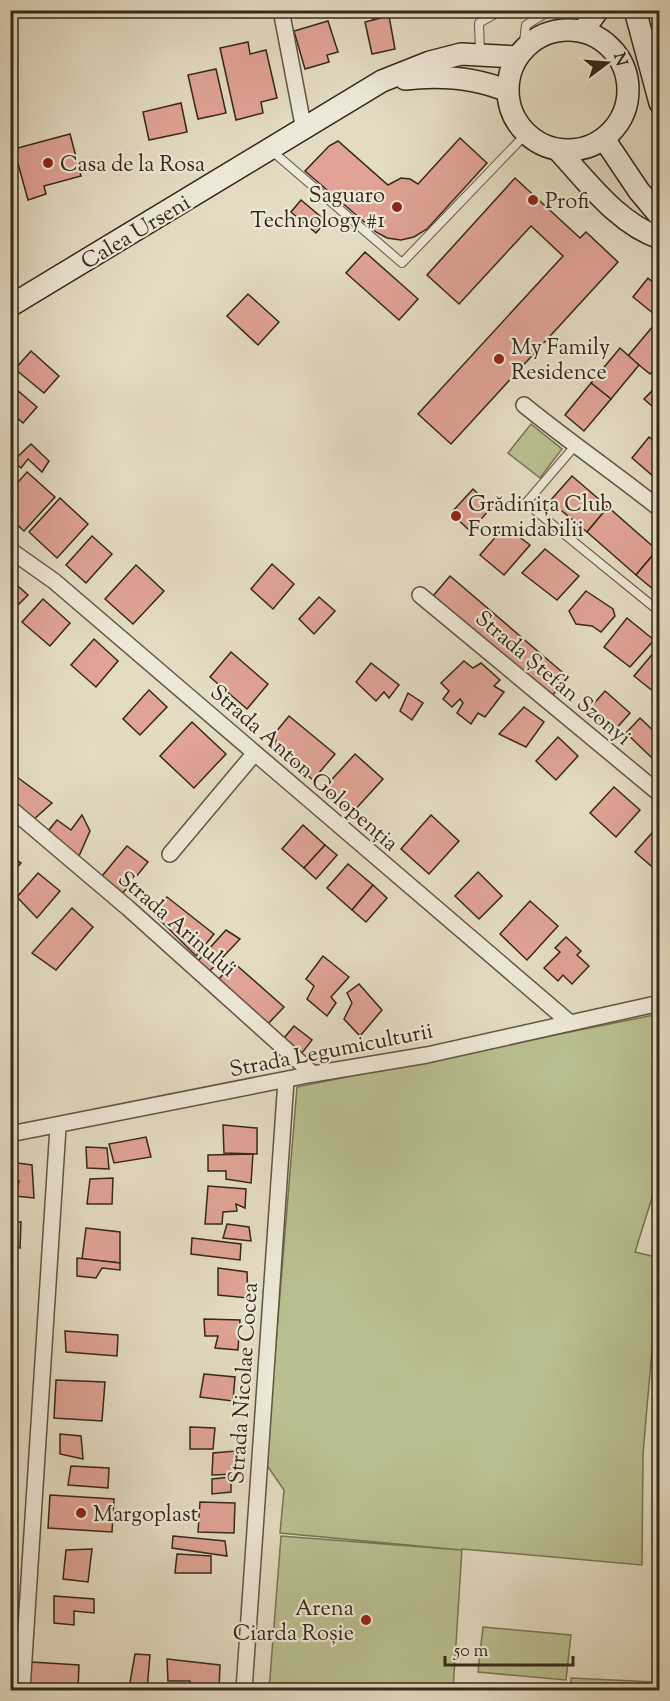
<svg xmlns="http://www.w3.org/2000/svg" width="670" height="1701" font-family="'Sorts Mill Goudy',serif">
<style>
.green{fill:#b9bf90;stroke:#787454;stroke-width:1.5}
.building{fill:#e0a395;stroke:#362818;stroke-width:1.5}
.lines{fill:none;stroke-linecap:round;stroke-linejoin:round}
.lane-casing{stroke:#625542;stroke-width:10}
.street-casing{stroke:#625542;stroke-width:18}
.secondary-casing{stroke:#362818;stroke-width:24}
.lane{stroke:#ede8d7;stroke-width:8}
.street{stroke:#ede8d7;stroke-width:15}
.secondary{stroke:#ede8d7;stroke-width:21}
.poi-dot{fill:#8f2418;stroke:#ede8d7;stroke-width:2}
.labels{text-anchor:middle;stroke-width:4.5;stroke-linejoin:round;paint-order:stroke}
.poi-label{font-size:22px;fill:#362818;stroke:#ede8d7;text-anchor:start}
.street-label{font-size:22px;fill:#362818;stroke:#ede8d7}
</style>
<rect width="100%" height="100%" fill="#e4dcc2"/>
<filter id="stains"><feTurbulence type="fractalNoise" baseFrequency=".00333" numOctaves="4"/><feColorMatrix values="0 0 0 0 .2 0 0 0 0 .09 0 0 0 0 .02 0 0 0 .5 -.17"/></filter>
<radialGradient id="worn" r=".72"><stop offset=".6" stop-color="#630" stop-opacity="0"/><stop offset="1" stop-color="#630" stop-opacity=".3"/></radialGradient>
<g class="green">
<path d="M531,424L562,449L540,478L508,453Z"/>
<path d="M659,1014V1185H656L635,1252L660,1258L659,1313L653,1338L643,1454L642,1565L462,1549L453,1690H269L281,1536L461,1550L280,1533L284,1490L266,1464L297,1087Z"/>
<path d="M483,1627L571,1635L566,1680L478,1672Z"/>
<path d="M571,1678L654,1682L653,1690H571Z"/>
</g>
<g class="building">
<path d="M371,10H397L398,15L373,20Z"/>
<path d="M389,16L395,49L372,54L365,22Z"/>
<path d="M328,21L338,52L327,55L329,62L305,69L294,31Z"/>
<path d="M248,42L250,54L266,50L277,98L261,102L263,113L236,120L220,48Z"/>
<path d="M10,66L18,97L10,98Z"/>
<path d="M216,69L226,113L198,119L188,75Z"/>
<path d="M181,103L187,132L149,140L143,112Z"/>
<path d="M70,134L81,176L44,186L46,194L28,200L14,149Z"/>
<path d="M460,138L487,163L427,229L414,237L401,240L387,238L376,232L305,171L329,146L338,141L388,185L401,178L410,179L418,184Z"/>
<path d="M515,178L580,238L586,232L618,262L451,444L418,414L563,256L531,226L459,304L427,275Z"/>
<path d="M301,200L326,221L316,233L291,212Z"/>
<path d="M365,252L418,299L399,320L346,273Z"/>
<path d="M648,278L660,288V319L633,297Z"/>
<path d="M248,294L279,322L258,345L227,316Z"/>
<path d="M659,319L660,362L650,374L628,356Z"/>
<path d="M620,348L639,365L611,399L591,383Z"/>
<path d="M31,351L59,376L44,393L15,369Z"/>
<path d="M591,383L611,399L584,431L565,415Z"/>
<path d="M10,384L37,407L23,423L10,412Z"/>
<path d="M653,390L660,399L653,407L644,399Z"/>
<path d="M649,437L660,446V482L632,458Z"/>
<path d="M31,444L49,461L42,472L28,459L21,468L13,461Z"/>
<path d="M27,472L55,497L24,531L10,518V491Z"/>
<path d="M572,476L608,507L587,532L550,501Z"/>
<path d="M473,489L492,507L470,531L451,513Z"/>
<path d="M60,498L88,524L57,558L29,532Z"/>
<path d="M608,507L657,550L636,575L587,532Z"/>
<path d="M505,526L530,545L504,575L480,555Z"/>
<path d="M92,536L112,554L86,583L66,565Z"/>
<path d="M545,549L579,576L557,600L522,573Z"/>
<path d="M657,550L660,551V595L636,575Z"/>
<path d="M272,564L294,584L273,609L251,589Z"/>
<path d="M136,565L164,591L133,624L105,599Z"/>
<path d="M450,576L568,677L551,697L433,596Z"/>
<path d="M10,579L28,595L10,613Z"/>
<path d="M586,591L613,609L615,616L601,632L592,626L576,624L569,611Z"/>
<path d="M319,597L335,611L314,634L299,619Z"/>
<path d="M43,599L70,623L50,646L22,622Z"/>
<path d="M627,618L654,640L630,667L604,647Z"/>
<path d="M94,639L118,661L96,687L71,665Z"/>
<path d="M660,645V695L659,696L634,676Z"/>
<path d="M231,652L268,684L247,709L210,677Z"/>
<path d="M464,661L473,668L481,663L500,680L494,686L504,692L485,717L478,713L471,724L457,713L463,703L460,699L452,707L443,699L449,691L441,683Z"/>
<path d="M371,663L399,685L389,698L384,692L376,701L356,682Z"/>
<path d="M149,690L167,707L140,735L123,719Z"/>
<path d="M605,691L630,713L614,731L589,709Z"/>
<path d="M408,693L423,703L412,720L400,711Z"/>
<path d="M524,707L544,722L526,747L499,734Z"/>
<path d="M289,716L335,754L313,780L277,749L275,733Z"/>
<path d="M640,718L660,737V750L652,758L626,733Z"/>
<path d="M192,722L226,754L194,788L160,756Z"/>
<path d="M558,737L578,756L556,780L536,761Z"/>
<path d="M355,754L383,779L352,813L324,788Z"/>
<path d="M17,777L52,803L33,820L11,800L16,796L10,791V783Z"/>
<path d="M614,787L640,810L616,837L590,813Z"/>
<path d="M82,815L90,831L79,856L48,831L57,820L71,830Z"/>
<path d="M431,815L459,841L429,874L401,849Z"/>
<path d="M660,824V870L658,872L635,852Z"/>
<path d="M303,825L325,845L304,868L282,849Z"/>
<path d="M325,845L337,855L316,879L304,868Z"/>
<path d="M127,846L148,862L123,893L102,876Z"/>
<path d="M10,856L21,863L10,876Z"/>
<path d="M348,864L373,885L352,910L327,888Z"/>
<path d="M478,872L502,896L479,919L455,896Z"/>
<path d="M38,873L60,891L37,918L17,897Z"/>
<path d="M373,885L387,898L366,922L352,910Z"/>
<path d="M167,897L214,934L196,956L153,913Z"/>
<path d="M530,901L558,926L527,960L500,934Z"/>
<path d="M72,908L93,927L56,970L32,953Z"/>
<path d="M226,930L240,939L208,973L197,962Z"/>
<path d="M566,937L581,951L577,955L589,966L572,984L563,975L558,981L544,968L560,952L555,948Z"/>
<path d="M323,956L349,977L331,997L336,1003L327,1016L307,999L314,986L306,979Z"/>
<path d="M233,962L284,1007L267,1025L219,979Z"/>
<path d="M359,984L382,1010L360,1036L344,1019L352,1003L347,993Z"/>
<path d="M294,1026L312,1040L302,1053L284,1038Z"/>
<path d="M223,1125L257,1128V1154L224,1153Z"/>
<path d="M146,1137L151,1157L114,1163L109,1144Z"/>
<path d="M86,1147L107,1148L109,1169L87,1168Z"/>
<path d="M253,1154L251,1183L226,1179V1171H208V1155Z"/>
<path d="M10,1162L32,1165L34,1198L15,1196L19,1181L10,1182Z"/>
<path d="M113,1178L112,1204H87L90,1179Z"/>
<path d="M208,1186L246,1189L245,1208L236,1204L237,1211L223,1212L222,1224H205Z"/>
<path d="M10,1222H21L20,1248L10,1247Z"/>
<path d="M227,1224L249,1227L251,1241L223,1238Z"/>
<path d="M86,1228L120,1232V1263L82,1259Z"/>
<path d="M192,1238L241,1244L240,1260L191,1254Z"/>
<path d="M77,1258L120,1263V1270L102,1268L96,1278L77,1276Z"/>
<path d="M218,1268L247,1272L248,1298L218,1295Z"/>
<path d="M204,1319L240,1320L238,1350L215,1348L218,1336H205Z"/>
<path d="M65,1331L118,1335L117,1356L66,1352Z"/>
<path d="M10,1349H17L12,1381H10Z"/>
<path d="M204,1374L235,1377L233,1401L200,1397Z"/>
<path d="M56,1380L105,1382L102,1421L54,1418Z"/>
<path d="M190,1427L215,1428L213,1449H190Z"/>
<path d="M60,1434L81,1436L83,1459L60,1454Z"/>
<path d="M236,1451V1474L212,1475L213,1453Z"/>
<path d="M71,1466L109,1468L108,1488L68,1485Z"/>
<path d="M231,1477V1492L212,1494V1479Z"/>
<path d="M50,1495L114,1499L112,1532L48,1528Z"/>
<path d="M200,1502L235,1503L234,1533L198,1532Z"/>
<path d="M173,1536L225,1541L227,1556L172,1548Z"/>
<path d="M92,1549L88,1582L63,1579L66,1550Z"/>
<path d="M177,1554L211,1556V1573H175Z"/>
<path d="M54,1596L94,1599V1613L74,1611V1625L54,1623Z"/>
<path d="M135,1654L150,1655L147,1690L129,1688Z"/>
<path d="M167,1659L220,1665L219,1690H192L190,1681H168Z"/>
<path d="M31,1662L79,1665L78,1690H29Z"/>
</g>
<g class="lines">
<g class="lane-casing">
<g id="lane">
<path d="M523,50L526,25L551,10"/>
<path d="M480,52L479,23L502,10"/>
<path d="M272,151L402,263L526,134"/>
<path d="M574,447L526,503L660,612"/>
</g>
</g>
<g class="street-casing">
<g id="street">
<path d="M281,10L304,130"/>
<path d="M524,405C568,441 615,473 660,509"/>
<path d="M10,550L54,581L569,1022"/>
<path d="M420,595L660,794"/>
<path d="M10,808L128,908L313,1074"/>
<path d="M170,854L254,754"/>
<path d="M10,1134L313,1074L427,1055L660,1003"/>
<path d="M22,1690L58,1127"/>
<path d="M244,1690L286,1080"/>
</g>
</g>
<g class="secondary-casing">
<g id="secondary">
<path d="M635,10L660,103"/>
<circle cx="568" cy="90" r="60"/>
<path d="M583,31L598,10"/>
<path d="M405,79C441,75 474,77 507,91"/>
<path d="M604,139L639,191L660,216"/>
<path d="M558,150C587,181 618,224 660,238"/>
<path d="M10,306L382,81L430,62L461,54L517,57"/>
</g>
</g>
<use href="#lane" class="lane"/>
<use href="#street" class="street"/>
<use href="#secondary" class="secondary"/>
</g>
<g class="poi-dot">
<circle cx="48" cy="163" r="6"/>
<circle cx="533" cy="200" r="6"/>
<circle cx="397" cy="207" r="6"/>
<circle cx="499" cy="359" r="6"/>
<circle cx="456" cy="516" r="6"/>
<circle cx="81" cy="1513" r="6"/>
<circle cx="366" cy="1620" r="6"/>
</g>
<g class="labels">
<g class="poi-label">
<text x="60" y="171">Casa de la Rosa</text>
<text x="385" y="202" text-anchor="end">Saguaro<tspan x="385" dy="25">Technology #1</tspan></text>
<text x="545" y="208">Profi</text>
<text x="511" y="354">My Family<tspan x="511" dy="25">Residence</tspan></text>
<text x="468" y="511">Grădinița Club<tspan x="468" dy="25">Formidabilii</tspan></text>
<text x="93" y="1521">Margoplast</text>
<text x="354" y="1615" text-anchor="end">Arena<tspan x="354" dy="25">Ciarda Roșie</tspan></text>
</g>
<g class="street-label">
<text transform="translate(135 231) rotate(-31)" y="8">Calea Urseni</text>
<text transform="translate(554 677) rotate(40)" y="8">Strada Ștefan Szonyi</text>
<text transform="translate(305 767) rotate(41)" y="8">Strada Anton Golopenția</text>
<text transform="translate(178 923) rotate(41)" y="8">Strada Arinului</text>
<text transform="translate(331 1049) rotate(-11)" y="8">Strada Legumiculturii</text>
<text transform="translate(242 1383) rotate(-86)" y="8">Strada Nicolae Cocea</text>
</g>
</g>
<rect width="670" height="1701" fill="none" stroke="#e4dcc2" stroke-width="36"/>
<rect x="12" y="12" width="646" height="1677" fill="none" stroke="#362818" stroke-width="3"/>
<rect x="18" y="18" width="634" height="1665" fill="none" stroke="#362818" stroke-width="1.5"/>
<g transform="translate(607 63) rotate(74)" stroke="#ede8d7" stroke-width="4.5" paint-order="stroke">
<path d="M0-4.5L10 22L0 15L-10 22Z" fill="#362818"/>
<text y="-9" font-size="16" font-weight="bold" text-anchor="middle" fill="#362818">N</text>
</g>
<path d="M445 1656v9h128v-9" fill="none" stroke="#362818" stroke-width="3"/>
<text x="454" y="1656" font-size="18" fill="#362818" stroke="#ede8d7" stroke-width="4.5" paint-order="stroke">50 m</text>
<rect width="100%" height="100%" filter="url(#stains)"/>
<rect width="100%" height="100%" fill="url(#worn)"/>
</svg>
